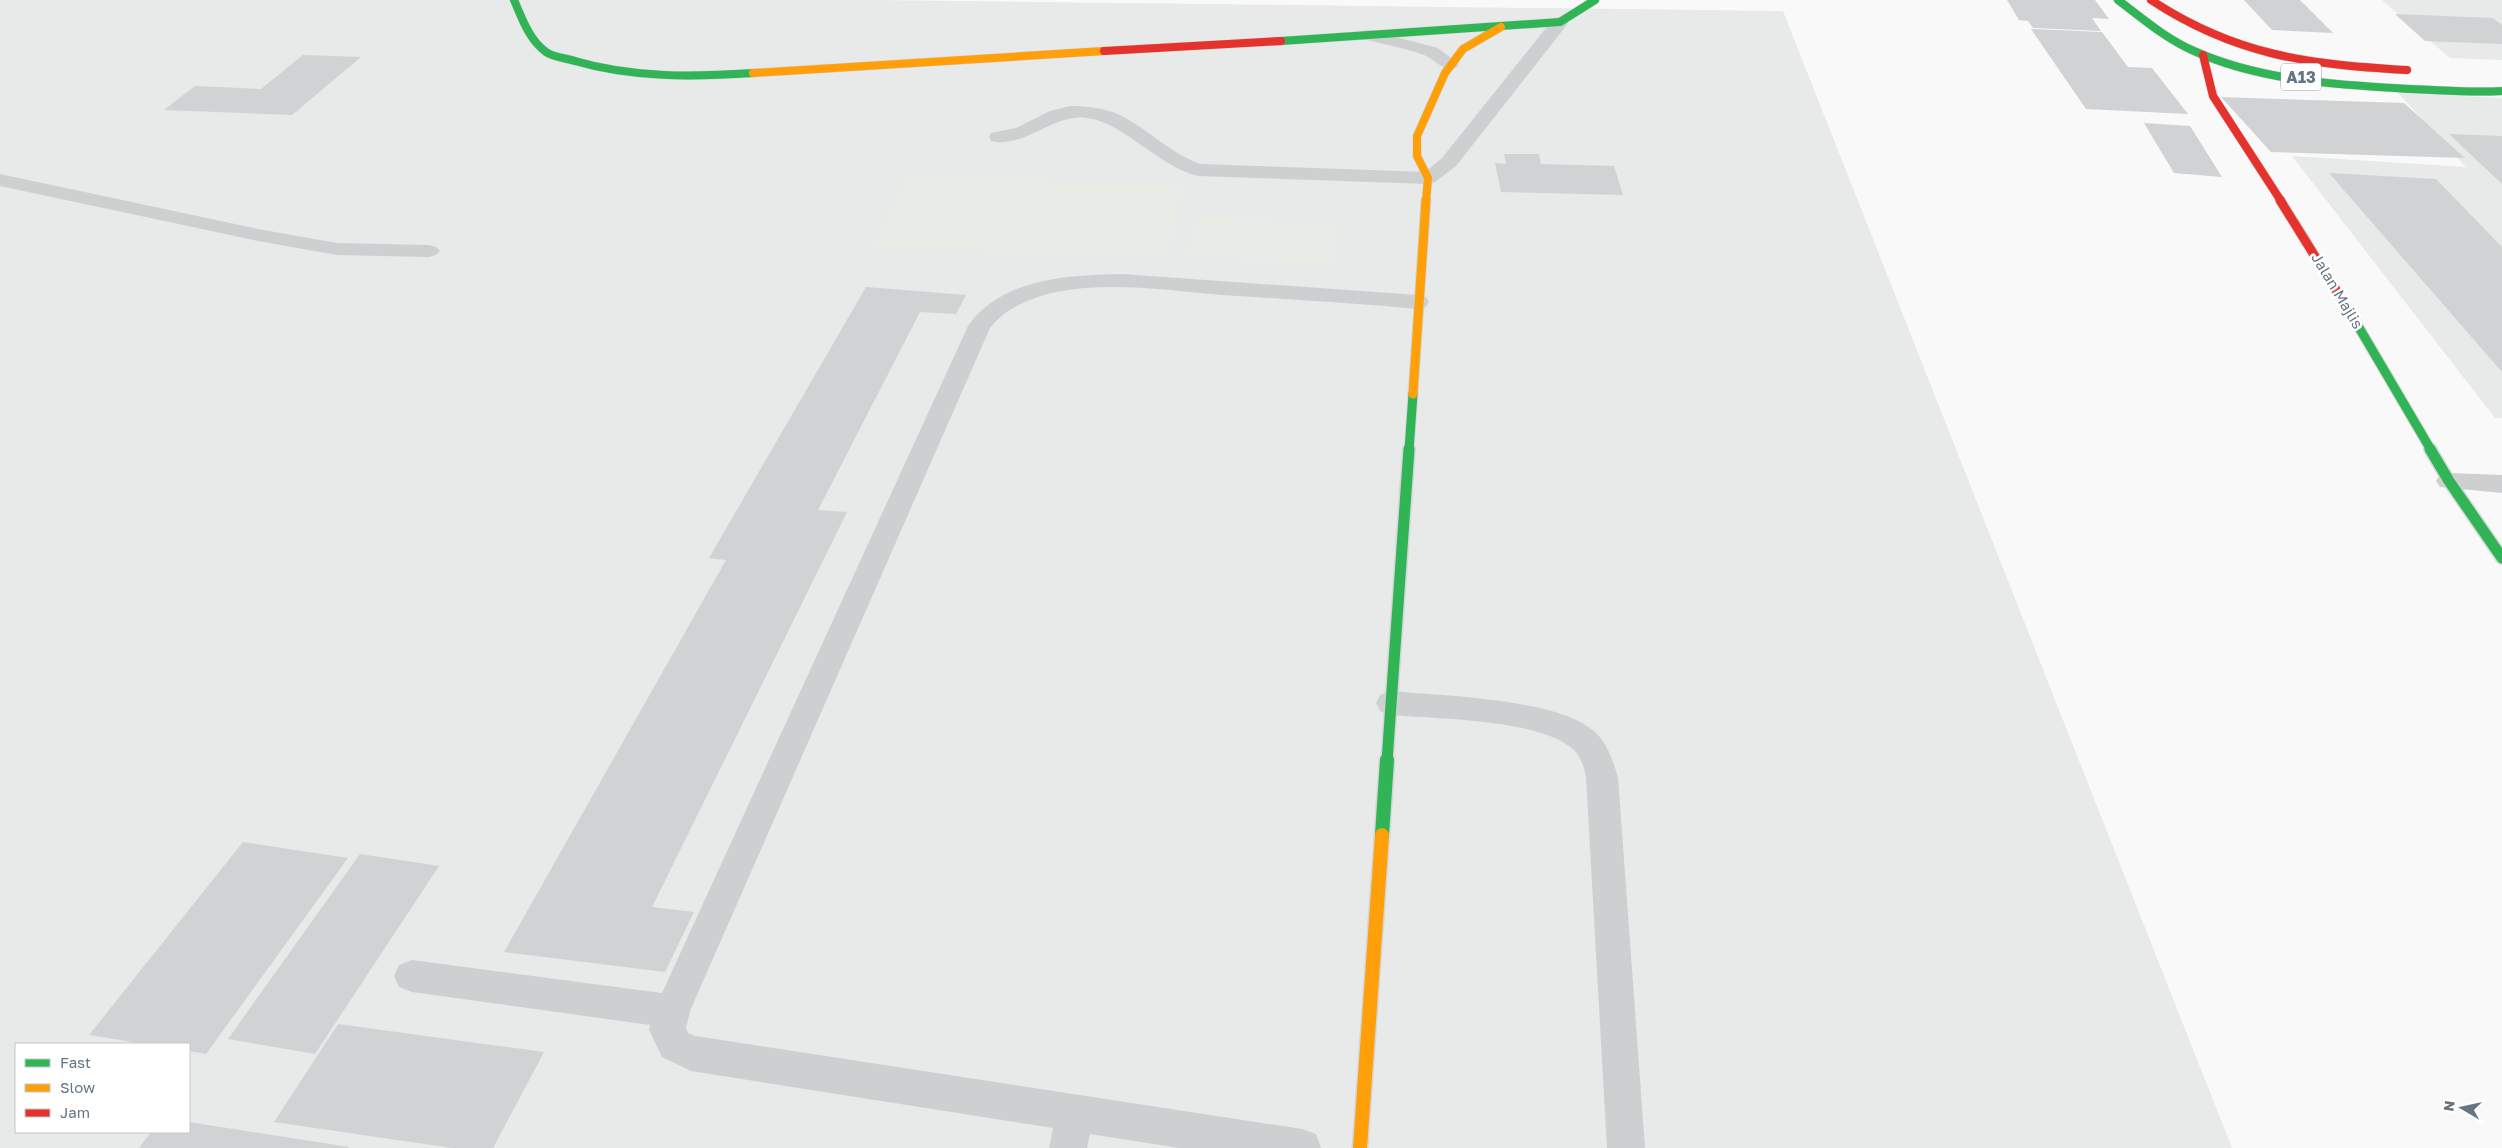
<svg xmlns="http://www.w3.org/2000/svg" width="2502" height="1148" font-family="'Golos Text',sans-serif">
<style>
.built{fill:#e8e9e9;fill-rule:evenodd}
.green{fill:#e8ebe6}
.building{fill:#d0d2d3}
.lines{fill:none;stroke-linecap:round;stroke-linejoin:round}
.fast-far3-casing{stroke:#d5d6d7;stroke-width:9}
.fast-far2-casing{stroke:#d5d6d7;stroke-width:11}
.fast-far1-casing{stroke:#d5d6d7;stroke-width:14}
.fast-casing{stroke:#d5d6d7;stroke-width:17}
.slow-far2-casing{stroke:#d5d6d7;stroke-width:9}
.slow-far1-casing{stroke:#d5d6d7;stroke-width:11}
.slow-casing{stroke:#d5d6d7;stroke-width:17}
.jam-far1-casing{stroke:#d5d6d7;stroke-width:9}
.jam-casing{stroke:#d5d6d7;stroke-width:11}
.lane{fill:#cecfd0;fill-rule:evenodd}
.street{fill:#cecfd0;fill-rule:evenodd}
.fast-far3{stroke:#30b455;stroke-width:8}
.fast-far2{stroke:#30b455;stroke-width:9}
.fast-far1{stroke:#30b455;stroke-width:11}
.fast{stroke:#30b455;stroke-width:14}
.slow-far2{stroke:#ff9f0a;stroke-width:8}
.slow-far1{stroke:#ff9f0a;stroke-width:9}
.slow{stroke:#ff9f0a;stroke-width:14}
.jam-far1{stroke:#e5322d;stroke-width:8}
.jam{stroke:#e5322d;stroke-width:9}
.labels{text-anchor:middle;stroke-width:5;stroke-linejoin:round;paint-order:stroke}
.far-street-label{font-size:15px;fill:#657683;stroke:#fff}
.shield{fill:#fff;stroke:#939fa8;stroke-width:1}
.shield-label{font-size:16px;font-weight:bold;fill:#657683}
</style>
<rect width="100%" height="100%" fill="#f9f9f9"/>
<g class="built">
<path d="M0,0H874L1783,11L2232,1148H0ZM16,1044H189V1132H16Z"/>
<path d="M2382,0H2502V60L2450,58Z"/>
<path d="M2398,93L2502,98V418H2495L2292,156L2466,167Z"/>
</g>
<g class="green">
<path d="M909,176L1182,186L1167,258L875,246Z"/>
<path d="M1200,216L1338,227L1330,266L1187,254Z"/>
</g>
<g class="building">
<path d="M2007,0H2095L2109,19L2092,18L2101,31L2033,28L2028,21L2019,20Z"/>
<path d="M2244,0H2300L2333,33L2272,30Z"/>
<path d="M2395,14L2493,18L2502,25V44L2425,41Z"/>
<path d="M2031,29L2102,32L2128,67L2152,68L2188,114L2086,109Z"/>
<path d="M303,55L361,57L292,115L164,110L195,86L261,89Z"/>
<path d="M2221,97L2404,103L2465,158L2271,152Z"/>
<path d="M2144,123L2190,126L2222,177L2174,173Z"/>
<path d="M2449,134L2502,136V184Z"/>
<path d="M1504,154H1539L1541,164L1614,166L1623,195L1501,192L1495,163L1506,164Z"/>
<path d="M2329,173L2436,179L2502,247V372Z"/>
<path d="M866,287L966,295L956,314L920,312L818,510L847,512L652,907L694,912L665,972L504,952L726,560L709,558Z"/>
<path d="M243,842L348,858L206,1054L189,1051V1044H145L89,1035Z"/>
<path d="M360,854L439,866L315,1054L228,1039Z"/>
<path d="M338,1024L544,1052L493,1148H452L274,1122Z"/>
<path d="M189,1122L349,1147V1148H139L151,1132H189Z"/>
</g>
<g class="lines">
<g class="fast-far3-casing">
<g id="fast-far3">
<path d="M514,0C522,18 529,40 546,52C553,57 565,58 575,61C633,78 693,77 753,73"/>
<path d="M2118,0C2142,18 2166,39 2194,51C2261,81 2338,85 2411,89C2441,90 2471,93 2502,91"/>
<path d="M1281,41L1560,22L1595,0"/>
</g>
</g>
<g class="fast-far2-casing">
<g id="fast-far2">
<path d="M2354,319L2431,450"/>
<path d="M1409,450L1413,394"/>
</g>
</g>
<g class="fast-far1-casing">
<g id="fast-far1">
<path d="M2430,449L2449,481L2502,558"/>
<path d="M1387,761L1409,449"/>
</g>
</g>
<g class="fast-casing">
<path id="fast" d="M1382,835L1387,760"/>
</g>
<g class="slow-far2-casing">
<g id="slow-far2">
<path d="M753,73L1104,51"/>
<path d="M1426,201L1428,178L1417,156V136L1445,73L1463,49L1501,27"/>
</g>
</g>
<g class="slow-far1-casing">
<path id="slow-far1" d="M1413,394L1426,200"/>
</g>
<g class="slow-casing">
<path id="slow" d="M1360,1148L1382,835"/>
</g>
<g class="jam-far1-casing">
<g id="jam-far1">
<path d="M2151,0C2236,56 2308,64 2407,70"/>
<path d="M1104,51L1281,41"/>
<path d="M2203,55L2213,96L2281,201"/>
</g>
</g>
<g class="jam-casing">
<path id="jam" d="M2280,200L2354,319"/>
</g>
<g class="lane">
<path d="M1070,106C1086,106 1105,108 1120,115C1148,129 1170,153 1200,164L1428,172L1435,174L1438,178L1435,182L1428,184L1198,176C1157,166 1125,123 1087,118C1053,113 1025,149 991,141L989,137L991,133L1016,128L1050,111Z"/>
<path d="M0,174L258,229L337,243L429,245L436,247L440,251L436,255L429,257L337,255L258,241L0,186Z"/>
<path d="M1122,274L1418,295L1426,297L1429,302L1426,307L1418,309C1353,303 1287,299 1221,295C1165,290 1107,281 1051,293C1028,299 1005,309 990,328L690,1011L686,1028L688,1033L695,1036L1302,1129L1316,1134L1321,1148H1179L1090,1134L1087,1148H1049L1053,1128L691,1071L662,1057L649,1030L650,1025L412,992L399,987L394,976L399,965L412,960L662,993L968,326C1001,278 1070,275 1122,274Z"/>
<path d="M1391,691C1441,696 1560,698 1596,733C1608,744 1613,762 1618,777L1645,1148H1607L1586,777C1584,767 1581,757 1574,750C1542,719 1436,719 1391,715L1380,711L1376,703L1380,695Z"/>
</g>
<g class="street">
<path d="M1560,17L1566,18L1568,22L1566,26L1456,166L1435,182H1421L1418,178L1442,158L1554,18Z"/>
<path d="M1369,30L1438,48L1459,64L1456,68C1442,71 1436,60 1424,55C1405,48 1383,44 1363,39L1361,35L1363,31Z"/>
<path d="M2449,473L2502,475V493L2440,487L2436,481L2440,475Z"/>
</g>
<use href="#fast-far3" class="fast-far3"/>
<use href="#fast-far2" class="fast-far2"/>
<use href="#fast-far1" class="fast-far1"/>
<use href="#fast" class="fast"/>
<use href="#slow-far2" class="slow-far2"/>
<use href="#slow-far1" class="slow-far1"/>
<use href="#slow" class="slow"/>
<use href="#jam-far1" class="jam-far1"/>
<use href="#jam" class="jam"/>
</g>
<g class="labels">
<g class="far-street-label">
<text transform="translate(2337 291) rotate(59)" y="5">Jalan Majlis</text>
</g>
<rect class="shield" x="2281" y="63.5" width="40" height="27" rx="4"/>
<g class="shield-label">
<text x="2301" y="83">A13</text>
</g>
</g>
<rect x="15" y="1043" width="175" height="90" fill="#ffffff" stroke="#c1c8cd"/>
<rect x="25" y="1059" width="25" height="8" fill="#30b455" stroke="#c1c8cd"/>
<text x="60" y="1068" font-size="15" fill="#657683">Fast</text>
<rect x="25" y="1084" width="25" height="8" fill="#ff9f0a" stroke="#c1c8cd"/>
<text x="60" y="1093" font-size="15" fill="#657683">Slow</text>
<rect x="25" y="1109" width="25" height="8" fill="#e5322d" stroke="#c1c8cd"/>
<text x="60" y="1118" font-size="15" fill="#657683">Jam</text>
<g transform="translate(2462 1108) rotate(279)" stroke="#ffffff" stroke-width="4" paint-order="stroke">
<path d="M0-4L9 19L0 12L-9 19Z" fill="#657683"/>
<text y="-8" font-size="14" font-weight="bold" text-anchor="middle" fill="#657683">N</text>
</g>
</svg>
